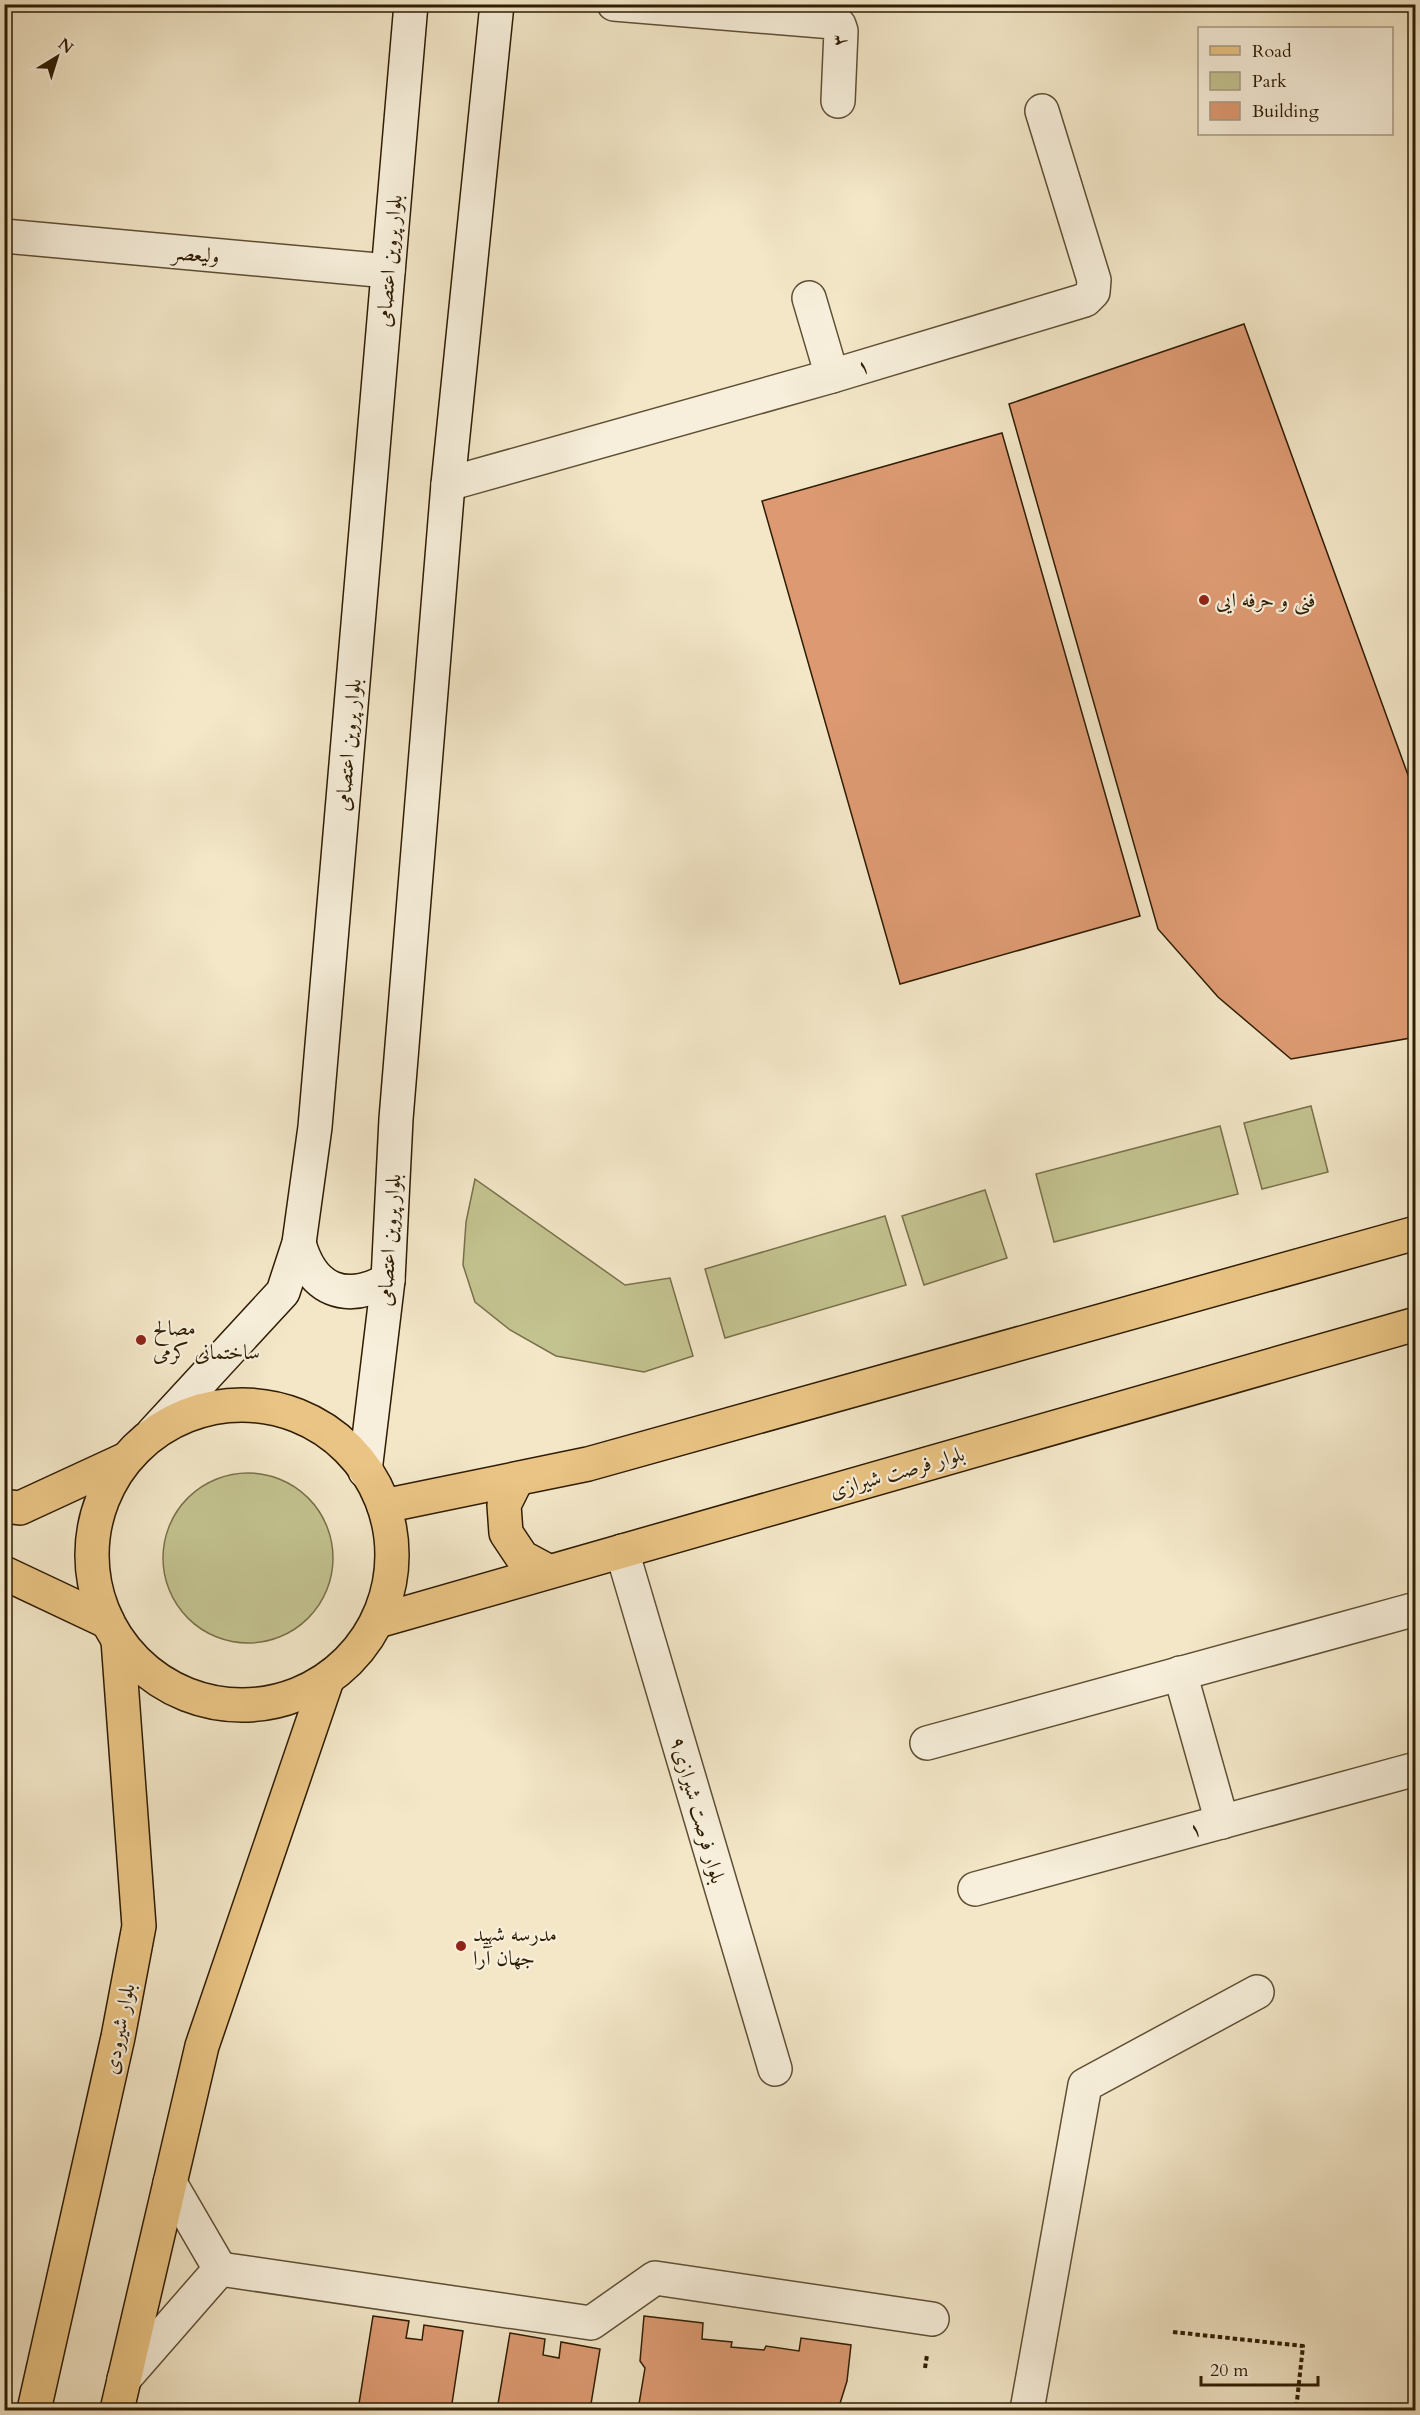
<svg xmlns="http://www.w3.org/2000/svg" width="1420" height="2415" font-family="Cardo,Amiri,serif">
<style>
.green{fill:#c3c390;stroke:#78704a;stroke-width:1.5}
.building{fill:#dd9a72;stroke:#2e1c03;stroke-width:1.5}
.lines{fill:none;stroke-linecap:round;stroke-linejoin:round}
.street-casing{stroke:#5f4f34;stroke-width:36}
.secondary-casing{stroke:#2e1c03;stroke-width:36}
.primary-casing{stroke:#2e1c03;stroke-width:36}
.path{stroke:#2e1c03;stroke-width:4;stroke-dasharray:4.5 3;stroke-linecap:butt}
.street{stroke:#f7efdb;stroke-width:33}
.secondary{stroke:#f7efdb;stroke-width:33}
.primary{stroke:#eac484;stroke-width:33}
.poi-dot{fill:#8f2418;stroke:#f7efdb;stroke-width:2}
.labels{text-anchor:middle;stroke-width:4.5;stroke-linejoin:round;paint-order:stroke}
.street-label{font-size:21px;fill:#2e1c03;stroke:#f7efdb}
.poi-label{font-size:21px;fill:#2e1c03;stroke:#f7efdb;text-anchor:start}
</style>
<rect width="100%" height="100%" fill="#f3e7c8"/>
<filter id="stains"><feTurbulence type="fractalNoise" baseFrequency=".00333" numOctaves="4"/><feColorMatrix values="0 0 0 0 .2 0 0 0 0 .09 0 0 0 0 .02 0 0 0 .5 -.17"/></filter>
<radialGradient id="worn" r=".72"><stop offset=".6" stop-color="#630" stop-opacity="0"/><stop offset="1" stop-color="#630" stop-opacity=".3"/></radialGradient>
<g class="green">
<path d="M1311,1106L1328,1172L1262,1189L1244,1123Z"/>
<path d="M1220,1126L1238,1194L1054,1242L1036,1174Z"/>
<path d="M475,1179L625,1285L670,1278L693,1356L644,1372L556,1356L510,1330L475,1302L463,1265L466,1222Z"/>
<path d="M985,1190L1007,1258L924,1285L902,1216Z"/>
<path d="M885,1216L906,1285L725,1338L705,1269Z"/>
<circle cx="248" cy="1558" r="85"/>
</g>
<g class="building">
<path d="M1244,324L1416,797V1037L1291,1059L1218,997L1158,929L1009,404Z"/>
<path d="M1002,433L1140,916L900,984L762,501Z"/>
<path d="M373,2316L409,2321L406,2338L422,2340L424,2325L463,2331L451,2410H358Z"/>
<path d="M644,2316L703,2323L702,2339L732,2342L731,2347L764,2350L766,2346L799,2351L801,2338L851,2345L847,2381L838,2410H638L645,2368L640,2361Z"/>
<path d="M510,2333L545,2339L543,2355L559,2358L561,2342L600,2349L590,2410H497Z"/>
</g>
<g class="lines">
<g class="street-casing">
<g id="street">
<path d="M614,4L833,22L839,25L841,31L838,101"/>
<path d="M4,236L388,271"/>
<path d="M809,298L832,376"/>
<path d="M448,484L832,376L1085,300L1093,292L1094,280L1042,111"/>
<path d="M622,1551L775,2069"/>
<path d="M1180,1673L1222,1822"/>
<path d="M927,1743L1416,1609"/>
<path d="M975,1889L1416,1769"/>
<path d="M220,2269L591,2323L655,2278L932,2319"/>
<path d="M124,2379L220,2269L170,2183"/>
<path d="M1027,2410L1085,2085L1257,1992"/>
</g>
</g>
<g class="secondary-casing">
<g id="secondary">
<path d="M299,1243C312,1290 345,1304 388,1280"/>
<path d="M153,1433L283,1292L299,1243L315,1127L411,4"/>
<path d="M365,1471L388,1280L396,1119L448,484L497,4"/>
</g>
</g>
<g class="primary-casing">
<g id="primary">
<circle cx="242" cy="1555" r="150"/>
<path d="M517,1479L504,1505L506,1533L522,1557L548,1571"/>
<path d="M4,1506L20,1508L124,1460"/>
<path d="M384,1506L588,1464L1416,1233"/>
<path d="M4,1573L108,1622"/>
<path d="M378,1621L1416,1324"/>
<path d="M34,2410L118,2037L139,1926L118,1640"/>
<path d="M117,2410L202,2046L327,1680"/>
</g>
</g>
<g class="path">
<path d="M1173,2332L1303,2346L1296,2410"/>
<path d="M925,2368L927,2355"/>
</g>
<use href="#street" class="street"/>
<use href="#secondary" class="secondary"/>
<use href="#primary" class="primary"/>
</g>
<g class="poi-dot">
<circle cx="1204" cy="600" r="6"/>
<circle cx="141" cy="1340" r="6"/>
<circle cx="461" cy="1946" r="6"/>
</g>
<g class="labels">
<g class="street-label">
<text transform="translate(839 40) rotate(-94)" y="7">۳</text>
<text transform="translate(196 254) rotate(5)" y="7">ولیعصر</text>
<text transform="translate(389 261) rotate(-85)" y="7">بلوار پروین اعتصامی</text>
<text transform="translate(863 366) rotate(-17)" y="7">۱</text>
<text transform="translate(348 745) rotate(-85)" y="7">بلوار پروین اعتصامی</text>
<text transform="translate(389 1240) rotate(-86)" y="7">بلوار پروین اعتصامی</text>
<text transform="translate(897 1472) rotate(-16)" y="7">بلوار فرصت شیرازی</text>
<text transform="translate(698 1810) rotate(74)" y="7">۹بلوار فرصت شیرازی</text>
<text transform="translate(1195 1829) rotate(-15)" y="7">۱</text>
<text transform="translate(119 2029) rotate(-79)" y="7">بلوار شیرودی</text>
</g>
<g class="poi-label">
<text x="1216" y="607">فنی و حرفه ایی</text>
<text x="153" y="1335">مصالح<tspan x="153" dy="24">ساختمانی کرمی</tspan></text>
<text x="473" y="1941">مدرسه شهید<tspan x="473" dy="24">جهان آرا</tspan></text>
</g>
</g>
<rect width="1420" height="2415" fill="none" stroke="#f3e7c8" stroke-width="24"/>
<rect x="6" y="6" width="1408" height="2403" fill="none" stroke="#2e1c03" stroke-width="3"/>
<rect x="12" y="12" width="1396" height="2391" fill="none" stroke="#2e1c03" stroke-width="1.5"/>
<rect x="1198" y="27" width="195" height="108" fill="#f7efdb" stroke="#a79b85" stroke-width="1.5"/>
<rect x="1210" y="46" width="30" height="9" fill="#eac484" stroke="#a79b85" stroke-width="1.5"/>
<text x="1252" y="57" font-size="18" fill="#2e1c03">Road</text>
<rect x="1210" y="72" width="30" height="18" fill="#c3c390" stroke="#a79b85" stroke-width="1.5"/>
<text x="1252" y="87" font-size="18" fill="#2e1c03">Park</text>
<rect x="1210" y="102" width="30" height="18" fill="#dd9a72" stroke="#a79b85" stroke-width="1.5"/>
<text x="1252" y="117" font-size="18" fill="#2e1c03">Building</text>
<g transform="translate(57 57) rotate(38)" stroke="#f7efdb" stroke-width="4.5" paint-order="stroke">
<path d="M0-4.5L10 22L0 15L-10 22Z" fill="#2e1c03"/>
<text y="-9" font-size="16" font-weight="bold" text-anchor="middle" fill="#2e1c03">N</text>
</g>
<path d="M1201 2376v9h117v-9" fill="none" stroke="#2e1c03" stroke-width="3"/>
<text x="1210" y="2376" font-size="18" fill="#2e1c03" stroke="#f7efdb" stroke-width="4.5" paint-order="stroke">20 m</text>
<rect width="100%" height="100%" filter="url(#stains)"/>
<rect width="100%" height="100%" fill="url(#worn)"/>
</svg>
